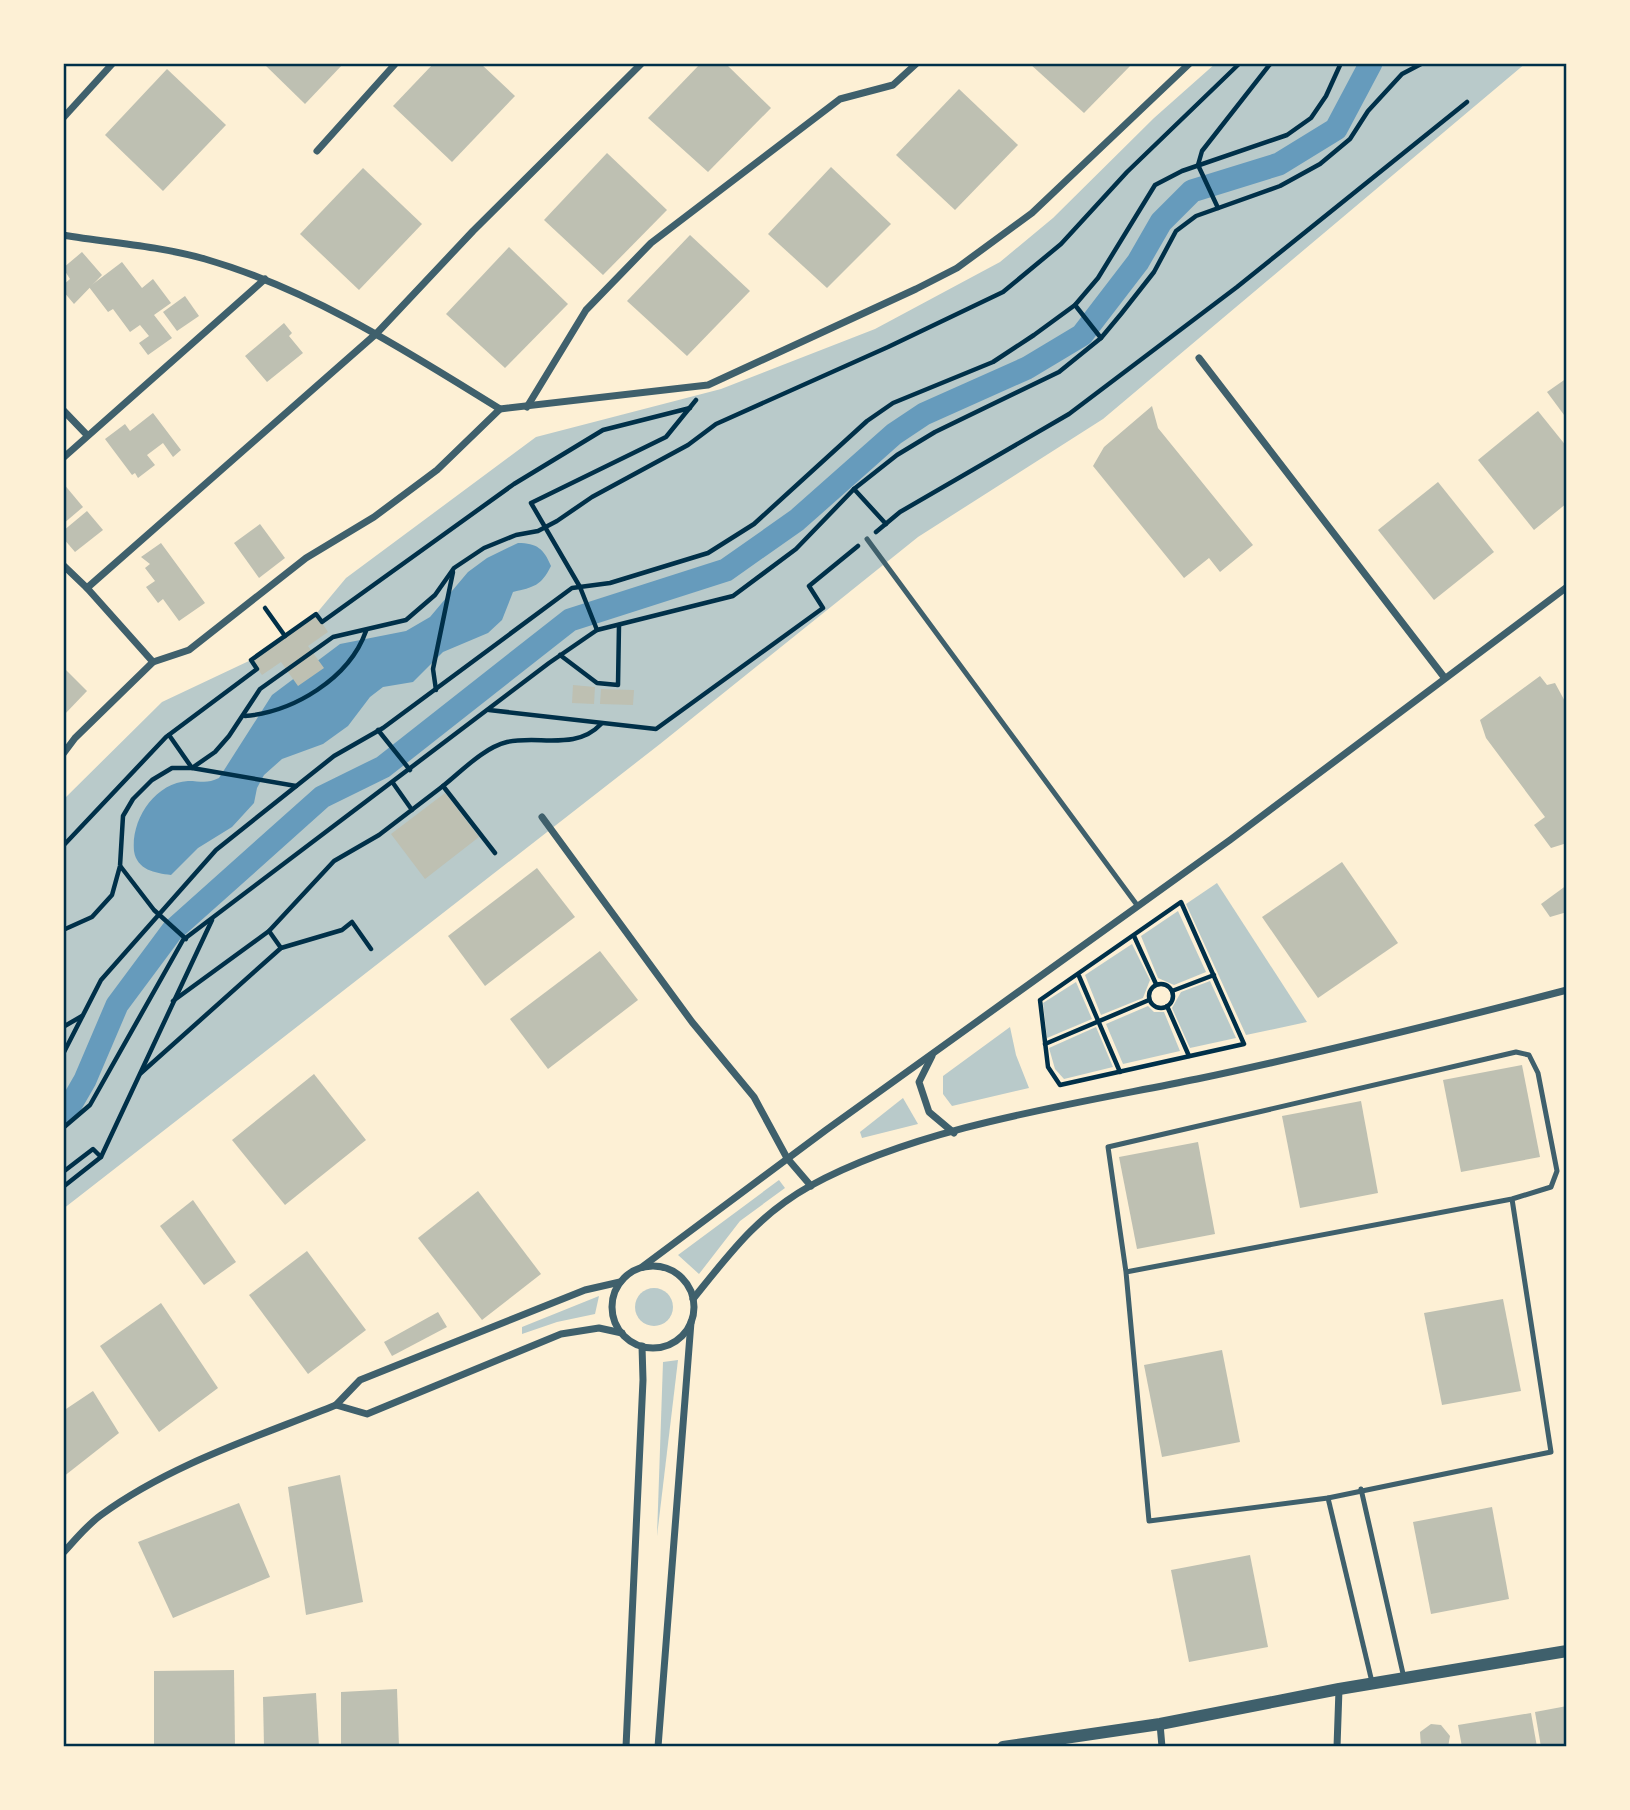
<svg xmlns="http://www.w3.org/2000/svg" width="1630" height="1810" font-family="Signika,sans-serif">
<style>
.green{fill:#b9caca}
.water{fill:#669bbc}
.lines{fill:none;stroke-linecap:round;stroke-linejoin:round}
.canal{stroke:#669bbc;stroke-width:23}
.building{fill:#bec0b2}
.path{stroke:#003049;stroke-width:4.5}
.service{stroke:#3f606c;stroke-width:5}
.minor{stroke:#3f606c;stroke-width:7}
.tertiary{stroke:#3f606c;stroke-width:12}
.neatline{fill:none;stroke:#003049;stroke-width:2.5}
</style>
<rect width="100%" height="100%" fill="#fdf0d5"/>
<g class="green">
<path d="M1216,63H1526L1103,419L918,537L660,744L63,1209V800L162,702L251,660L316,614L346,578L536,437L721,389L875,329L1000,262L1053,218L1154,118Z"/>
<path d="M1217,883L1307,1022L1246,1035L1186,904Z"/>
<path d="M1178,911L1206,972L1174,985L1158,978L1141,936Z"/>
<path d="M1132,944L1150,980L1143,998L1101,1015L1085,975Z"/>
<path d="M1210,981L1236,1038L1190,1048L1172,1008L1181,992Z"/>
<path d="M1076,982L1092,1019L1047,1038L1043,1003Z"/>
<path d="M1148,1006L1154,1012H1164L1180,1051L1123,1064L1106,1024Z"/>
<path d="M1010,1027L1016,1055L1029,1088L952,1106L943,1094V1076Z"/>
<path d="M1096,1027L1113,1067L1064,1079L1055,1069L1049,1048Z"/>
<path d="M903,1098L918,1124L862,1138L860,1132Z"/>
<path d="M779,1180L785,1188L740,1221L699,1274L678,1255Z"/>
<circle cx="654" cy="1307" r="19"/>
<path d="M599,1296L595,1314L557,1322L522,1334V1327Z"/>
<path d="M678,1360L657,1536L663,1362Z"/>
</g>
<path class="water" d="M518,543C537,543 544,549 551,566C541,586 534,587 513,592L502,620L488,633L443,652L413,682L383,687L370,697L348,726L323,744L282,759L264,775L257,788L254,803L232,827L198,848L171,875C155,873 137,870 134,851C131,819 155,783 188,781C201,781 207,784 219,778L272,695L340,644L406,631L430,617L468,572L487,558Z"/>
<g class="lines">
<path class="canal" d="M63,1112L70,1106L85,1080L117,1005L172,931L322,797L383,767L570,620L726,570L797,520L894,434L924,414L1027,368L1082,335L1138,262L1161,222L1192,191L1279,164L1336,129L1371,63"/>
</g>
<g class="building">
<path d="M263,63H344L305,104Z"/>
<path d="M434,63H480L515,96L452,162L393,106Z"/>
<path d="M701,63H725L771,108L708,172L648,118Z"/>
<path d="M1029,63H1133L1084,113Z"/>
<path d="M167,69L226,125L163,191L105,135Z"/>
<path d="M959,89L1018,145L955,210L896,155Z"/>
<path d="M607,153L667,210L603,275L544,220Z"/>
<path d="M831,167L891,224L827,288L768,234Z"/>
<path d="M363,168L422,224L359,290L300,234Z"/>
<path d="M690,235L750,291L687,356L627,301Z"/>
<path d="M509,247L568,304L505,368L446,314Z"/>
<path d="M82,252L102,275L74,304L63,291V285L70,279L63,268Z"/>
<path d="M122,262L142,288L153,279L171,303L154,315L172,338L148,355L139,343L149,336L140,325L130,332L113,309L108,312L89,287Z"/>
<path d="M185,296L199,316L177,331L163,312Z"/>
<path d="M284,323L292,333L289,336L303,353L267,382L245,356Z"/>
<path d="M1567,378V419L1547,392Z"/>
<path d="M1152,406L1158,428L1253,545L1220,572L1209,558L1184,578L1093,466L1104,447Z"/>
<path d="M1538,411L1567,447V503L1534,530L1478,460Z"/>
<path d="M153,413L181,450L173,457L163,443L147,455L155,465L138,478L135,473L132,475L105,439L125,424L130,431Z"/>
<path d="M1438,482L1494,552L1434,600L1378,530Z"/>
<path d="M63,483L83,507L63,524Z"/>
<path d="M87,511L103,530L75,552L63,538V531Z"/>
<path d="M260,524L285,558L259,578L234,543Z"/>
<path d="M161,543L205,603L179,621L163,599L158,603L146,587L155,581L145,568L150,564L141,557Z"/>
<path d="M316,614L328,632L308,646L324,668L298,686L281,662L262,675L251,660Z"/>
<path d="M63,667L87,691L63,716Z"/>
<path d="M1540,676L1547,685L1555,683L1567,705V843L1551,848L1534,825L1545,817L1486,738L1480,720Z"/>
<path d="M573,685L595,687L594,704L572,703Z"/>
<path d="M601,689L634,690L633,705L600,704Z"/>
<path d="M445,793L479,837L425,879L391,834Z"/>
<path d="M1342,862L1398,943L1318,998L1262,917Z"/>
<path d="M537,868L575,917L485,986L448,936Z"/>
<path d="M1567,885V912L1550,917L1541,904Z"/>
<path d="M600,951L638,1000L548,1069L510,1019Z"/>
<path d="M1522,1065L1540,1157L1461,1172L1443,1080Z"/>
<path d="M314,1074L366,1140L285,1205L232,1140Z"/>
<path d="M1361,1101L1378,1193L1300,1208L1282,1116Z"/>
<path d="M1198,1142L1215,1234L1137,1249L1119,1157Z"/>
<path d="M478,1191L541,1274L482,1320L418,1238Z"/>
<path d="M193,1200L236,1262L204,1285L160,1226Z"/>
<path d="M307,1251L366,1330L308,1374L249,1295Z"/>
<path d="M1503,1299L1521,1391L1442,1405L1424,1313Z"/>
<path d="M161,1303L218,1388L159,1432L100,1346Z"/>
<path d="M438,1312L447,1327L392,1356L384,1342Z"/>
<path d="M1222,1350L1240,1442L1162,1457L1144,1365Z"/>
<path d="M93,1391L119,1433L63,1477V1411Z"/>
<path d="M340,1475L363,1602L306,1615L288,1487Z"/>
<path d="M239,1503L270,1577L173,1618L138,1542Z"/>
<path d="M1492,1507L1509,1599L1431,1614L1413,1522Z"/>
<path d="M1250,1555L1268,1647L1189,1662L1171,1570Z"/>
<path d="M234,1670L235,1747H154V1671Z"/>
<path d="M397,1689L399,1747H341V1692Z"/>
<path d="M316,1693L319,1747H264L263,1697Z"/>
<path d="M1567,1706V1747H1541L1535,1712Z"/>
<path d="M1531,1713L1537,1747H1462L1458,1725Z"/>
<path d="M1431,1724L1441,1725L1450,1736L1448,1747H1421L1420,1732Z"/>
</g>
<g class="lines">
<g class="path">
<path d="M1218,208L1198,165L1202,151L1271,63"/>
<path d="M1075,305L1101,338"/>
<path d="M854,489L886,524"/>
<path d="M876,532L900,512L1069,414L1237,287L1467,102"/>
<path d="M265,608L285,636"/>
<path d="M597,630L580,587L531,503L666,437L696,400"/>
<path d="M560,655L597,683L618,685L619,625"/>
<path d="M436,690L433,669L453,572"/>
<path d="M489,710L656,729L823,608L809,586L858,546"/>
<path d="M245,716C293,712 349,679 366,631"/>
<path d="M378,730L410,770"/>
<path d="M169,735L192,768L215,752L229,736L260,689L333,637L406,620L435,595L454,568L484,548L516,535L538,531L557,521L592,497L688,445L716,424L888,347L1003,292L1061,244L1127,172L1240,63"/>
<path d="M393,783L412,810"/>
<path d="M63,846L166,737L257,669L251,660L316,614L322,622L514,484L603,430L690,408"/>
<path d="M495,853L443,786C462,771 483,748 507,742C538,735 576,751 601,724"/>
<path d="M121,867L154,910L186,939"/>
<path d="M1181,902L1244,1044L1060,1085L1048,1067L1040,1000Z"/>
<path d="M63,930L92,917L112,895L120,866L123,816L133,799L152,780L172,768H192L296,786"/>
<path d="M269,931L281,948"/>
<path d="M1134,936L1156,984"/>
<path d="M1079,976L1120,1072"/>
<circle cx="1161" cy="996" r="12"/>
<path d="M1172,991L1214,975"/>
<path d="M173,1001L269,931L334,861L379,835L443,786"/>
<path d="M1167,1006L1189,1056"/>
<path d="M63,1027L82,1016"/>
<path d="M1045,1044L1149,1000"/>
<path d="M63,1054L101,980L216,850L334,756L383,728L572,588L610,583L708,553L754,524L867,421L893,403L993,362L1034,335L1075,305L1098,278L1155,185L1182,171L1287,135L1311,118L1326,96L1341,63"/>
<path d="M141,1073L281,948L342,930L352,922L371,949"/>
<path d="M63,1128L90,1105L183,940L549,663L597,630L733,596L796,549L854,489L897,455L935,432L1059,372L1101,338L1121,314L1154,272L1176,231L1196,216L1280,186L1320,164L1350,139L1368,111L1402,74L1423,63"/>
<path d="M63,1172L93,1149L101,1157"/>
<path d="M63,1187L101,1157L212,920"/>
</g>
<g class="service">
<path d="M867,539L1137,905"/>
<path d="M1126,1272L1512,1199L1551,1187L1557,1171L1538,1073L1529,1055L1516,1052L1108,1147L1126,1272L1149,1521L1328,1498L1551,1452L1512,1199"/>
<path d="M1361,1489L1404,1678"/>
<path d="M1328,1498L1372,1682"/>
</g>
<g class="minor">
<path d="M63,118L113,63"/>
<path d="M317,151L396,63"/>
<path d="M63,235C109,243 160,246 205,259C312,290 406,351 500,409"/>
<path d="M1199,358L1444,677"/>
<path d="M527,407L586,310L651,243L840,99L893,85L917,63"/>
<path d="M63,410L87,435"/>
<path d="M63,458L265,279"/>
<path d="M63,565L87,588"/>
<path d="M153,662L87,588L377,333L473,231L642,63"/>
<path d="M63,754L75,738L153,662L189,650L306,558L374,517L437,470L500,409L708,385L916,289L957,268L1032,213L1190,63"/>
<path d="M542,817L692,1022L754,1097L787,1158L811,1186"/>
<path d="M932,1056L919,1082L929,1112L954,1133"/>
<circle cx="653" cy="1307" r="41"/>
<path d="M642,1267L826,1130L1230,840L1567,587"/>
<path d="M620,1282L585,1290L360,1380L336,1405L367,1414L561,1334L599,1328L622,1333"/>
<path d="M693,1299C730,1253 758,1215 810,1186C919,1126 1075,1104 1197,1079C1321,1053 1444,1022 1567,990"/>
<path d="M63,1553C75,1540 87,1525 101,1515C171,1464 257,1437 336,1405"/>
<path d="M1160,1724L1162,1747"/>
<path d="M626,1747L643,1380L642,1346"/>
<path d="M658,1747L691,1322"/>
<path d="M1337,1747L1339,1689"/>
</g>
<path class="tertiary" d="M1003,1747L1160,1724L1339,1689L1567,1651"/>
</g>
<rect width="1630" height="1810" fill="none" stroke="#fdf0d5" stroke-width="130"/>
<rect x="65" y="65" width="1500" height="1680" class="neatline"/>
</svg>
